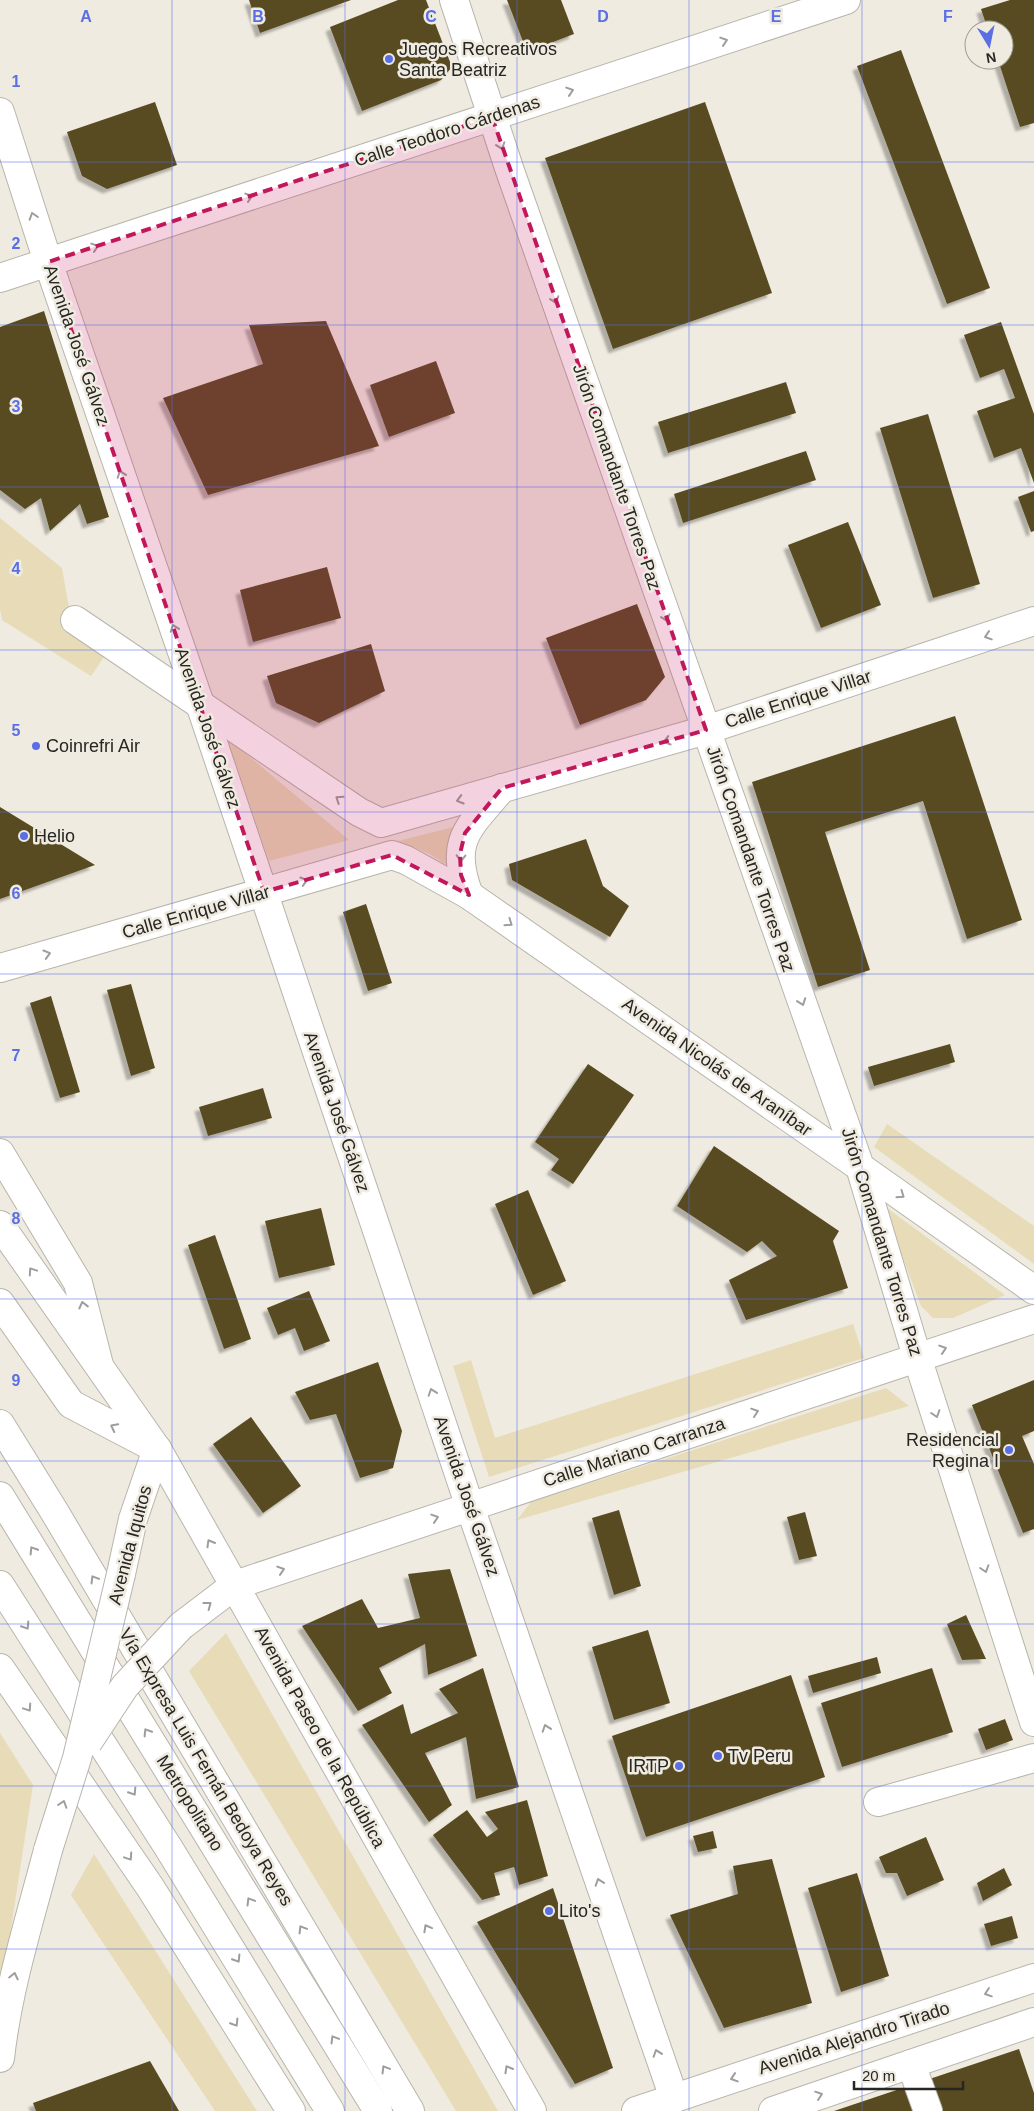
<svg xmlns="http://www.w3.org/2000/svg" width="1034" height="2111" font-family="Arial,sans-serif">
<style>
.green{fill:#e7dbb8}
.building{fill:#594b20;filter:url(#shadow)}
.lines{fill:none;stroke-linecap:round;stroke-linejoin:round}
.minor-casing{stroke:#b8b5ab;stroke-width:30}
.major-casing{stroke:#b8b5ab;stroke-width:30}
.highway-casing{stroke:#b8b5ab;stroke-width:30}
.minor{stroke:#fff;stroke-width:28}
.major{stroke:#fff;stroke-width:28}
.highway{stroke:#fff;stroke-width:28}
.major-bridge-casing{stroke:#b8b5ab;stroke-width:30;stroke-linecap:butt}
.major-bridge{stroke:#fff;stroke-width:28}
.oneway{stroke:#9e9d9c}
.marked{fill:#c2185b;fill-opacity:0.2;stroke:#c2185b;stroke-width:4;stroke-dasharray:10 6;stroke-linejoin:round}
.grid{fill:none;stroke:#5a6ee5;stroke-width:1;stroke-opacity:0.55}
.poi-dot{fill:#5a6ee5;stroke:#efebe1;stroke-width:2}
.labels{text-anchor:middle;stroke-width:5;stroke-linejoin:round;paint-order:stroke}
.poi-label{font-size:18px;fill:#272622;stroke:#efebe1;text-anchor:start}
.street-label{font-size:18px;fill:#272622;stroke:#efebe1}
.grid-label{font-size:16px;text-anchor:middle;font-weight:bold;fill:#5a6ee5;stroke:#efebe1;stroke-width:5;stroke-linejoin:round;paint-order:stroke}
</style>
<defs>
<filter id="shadow"><feDropShadow dx="-4.5" dy="4.5" stdDeviation="1" flood-color="#0004"/></filter>
</defs>
<rect width="100%" height="100%" fill="#efebe1"/>
<g class="green">
<path d="M0,518L62,568L70,614L61,628L104,657L91,676L2,620L0,609Z"/>
<path d="M227,738L349,840L269,861Z"/>
<path d="M458,826L452,869L430,854L398,841Z"/>
<path d="M887,1124L1034,1226V1264L874,1147Z"/>
<path d="M883,1205L1005,1295L953,1318H933L921,1306Z"/>
<path d="M853,1324L864,1358L489,1477L453,1366L471,1360L495,1438Z"/>
<path d="M886,1388L909,1406L517,1520L531,1502Z"/>
<path d="M226,1633L498,2111H456L189,1671Z"/>
<path d="M0,1733L33,1785L0,2000Z"/>
<path d="M94,1854L257,2111H215L71,1895Z"/>
</g>
<g class="building">
<path d="M249,0H351L260,33Z"/>
<path d="M398,0H426L452,67L441,80L362,111L330,27Z"/>
<path d="M507,0H561L574,34L527,52Z"/>
<path d="M1010,0H1034V123L1020,127L998,60H1004V30H988L981,9Z"/>
<path d="M901,50L990,288L947,304L857,66Z"/>
<path d="M155,102L177,165L107,189L82,176L67,132Z"/>
<path d="M705,102L772,293L613,349L545,158Z"/>
<path d="M44,311L109,517L87,524L80,504L50,531L41,498L25,509L0,490V327Z"/>
<path d="M326,321L379,446L208,495L163,398L263,364L249,325Z"/>
<path d="M1001,322L1034,414V483L1021,448L994,458L977,411L1015,398L1004,369L980,378L964,335Z"/>
<path d="M436,361L455,413L389,437L370,385Z"/>
<path d="M786,382L796,413L668,453L658,422Z"/>
<path d="M928,414L980,584L933,598L880,428Z"/>
<path d="M806,451L816,480L683,523L674,494Z"/>
<path d="M1034,491V531L1031,532L1018,497Z"/>
<path d="M848,522L881,605L821,628L788,545Z"/>
<path d="M327,567L341,618L253,642L240,590Z"/>
<path d="M637,604L665,677L646,700L580,725L546,638Z"/>
<path d="M371,644L385,691L319,723L276,703L267,676Z"/>
<path d="M955,716L1022,920L967,939L923,801L825,832L870,970L818,987L752,782Z"/>
<path d="M0,807L95,865L0,899Z"/>
<path d="M586,839L603,886L629,906L610,937L512,880L509,864Z"/>
<path d="M366,904L392,983L368,991L343,912Z"/>
<path d="M131,984L155,1068L131,1076L107,990Z"/>
<path d="M51,996L80,1092L60,1098L30,1003Z"/>
<path d="M950,1044L955,1062L874,1086L868,1067Z"/>
<path d="M588,1064L634,1095L573,1184L551,1170L559,1159L535,1142Z"/>
<path d="M263,1088L272,1118L208,1136L199,1107Z"/>
<path d="M714,1146L839,1231L833,1241L848,1288L746,1320L729,1280L777,1256L762,1241L747,1252L677,1206Z"/>
<path d="M528,1190L566,1281L533,1295L495,1204Z"/>
<path d="M321,1208L335,1265L279,1278L265,1221Z"/>
<path d="M215,1235L251,1339L224,1349L188,1245Z"/>
<path d="M309,1291L330,1341L304,1351L295,1328L278,1335L267,1308Z"/>
<path d="M378,1362L402,1431L393,1468L360,1478L336,1414L310,1420L295,1392Z"/>
<path d="M1034,1380V1431L1022,1436L1034,1464V1529L1023,1533L972,1405Z"/>
<path d="M251,1417L301,1486L263,1513L213,1444Z"/>
<path d="M619,1510L641,1586L614,1595L592,1518Z"/>
<path d="M805,1512L817,1556L799,1560L787,1517Z"/>
<path d="M450,1569L477,1656L428,1675L425,1644L379,1668L392,1693L358,1711L302,1626L362,1599L378,1628L420,1618L408,1574Z"/>
<path d="M966,1615L986,1659L962,1660L947,1624Z"/>
<path d="M648,1630L670,1703L614,1720L592,1647Z"/>
<path d="M877,1657L881,1673L813,1693L808,1676Z"/>
<path d="M483,1668L519,1787L476,1799L466,1737L425,1753L452,1805L429,1822L362,1725L403,1704L411,1734L458,1713L439,1689Z"/>
<path d="M932,1668L953,1732L842,1767L821,1703Z"/>
<path d="M791,1675L825,1777L646,1837L612,1736Z"/>
<path d="M1005,1719L1013,1740L986,1750L978,1729Z"/>
<path d="M527,1800L548,1876L519,1885L514,1867L494,1873L500,1895L482,1900L433,1835L467,1810L487,1837L498,1829L485,1812Z"/>
<path d="M713,1831L717,1848L698,1852L693,1836Z"/>
<path d="M926,1837L944,1880L907,1896L897,1873H886L879,1857Z"/>
<path d="M772,1859L812,2003L724,2028L670,1915L738,1894L733,1866Z"/>
<path d="M1004,1868L1012,1885L983,1901L977,1883Z"/>
<path d="M857,1873L889,1976L841,1992L808,1888Z"/>
<path d="M553,1888L613,2068L575,2084L477,1922Z"/>
<path d="M1012,1916L1018,1938L991,1946L984,1924Z"/>
<path d="M1019,2049L1034,2093V2111H834Z"/>
<path d="M150,2061L179,2111H36L33,2103Z"/>
</g>
<g class="lines">
<g class="minor-casing">
<g id="minor">
<path d="M454,0L509,168L860,1167L917,1357L1034,1722"/>
<path d="M0,112L48,262L201,707L470,1507L674,2098"/>
<path d="M0,278L846,0"/>
<path d="M75,620L359,812L381,823L706,730L1034,621"/>
<path d="M469,895C448,840 469,828 502,788"/>
<path d="M0,968L392,855L406,860L469,895L860,1167L1034,1290"/>
<path d="M0,1153L78,1283L99,1365"/>
<path d="M0,1496L378,2111"/>
<path d="M0,1585L168,1847L330,2111"/>
<path d="M235,1585L1034,1319"/>
<path d="M878,1802L1034,1758"/>
<path d="M911,2064L928,2111"/>
</g>
</g>
<g class="major-casing">
<g id="major">
<path d="M0,1225L157,1449L532,2111"/>
<path d="M121,1574L133,1519L157,1449"/>
<path d="M181,1626L235,1585"/>
<path d="M0,2058C8,1987 30,1919 48,1850"/>
<path d="M636,2111L1034,1978"/>
<path d="M773,2111L1034,2022"/>
</g>
</g>
<g class="highway-casing">
<g id="highway">
<path d="M0,1303L71,1404L157,1449"/>
<path d="M0,1424L54,1511L410,2111"/>
<path d="M0,1668L150,1887L291,2111"/>
</g>
</g>
<use href="#minor" class="minor"/>
<use href="#major" class="major"/>
<use href="#highway" class="highway"/>
<g class="major-bridge-casing">
<g id="major-bridge">
<path d="M88,1742L125,1686L181,1626"/>
<path d="M48,1850L77,1758L121,1574"/>
</g>
</g>
<use href="#major-bridge" class="major-bridge"/>
</g>
<defs><path id="oneway-chevron" d="M-2-3.5L2.5 0L-2 3.5" fill="none" stroke-width="1.6" stroke-linecap="round" stroke-linejoin="round" transform="scale(1.25)"/></defs>
<g class="oneway">
<use href="#oneway-chevron" transform="translate(724 41) rotate(-18)"/>
<use href="#oneway-chevron" transform="translate(570 91) rotate(-18)"/>
<use href="#oneway-chevron" transform="translate(501 146) rotate(71)"/>
<use href="#oneway-chevron" transform="translate(249 197) rotate(-18)"/>
<use href="#oneway-chevron" transform="translate(33 216) rotate(-108)"/>
<use href="#oneway-chevron" transform="translate(95 247) rotate(-18)"/>
<use href="#oneway-chevron" transform="translate(555 300) rotate(71)"/>
<use href="#oneway-chevron" transform="translate(121 474) rotate(-109)"/>
<use href="#oneway-chevron" transform="translate(666 618) rotate(71)"/>
<use href="#oneway-chevron" transform="translate(174 628) rotate(-109)"/>
<use href="#oneway-chevron" transform="translate(988 636) rotate(162)"/>
<use href="#oneway-chevron" transform="translate(667 741) rotate(164)"/>
<use href="#oneway-chevron" transform="translate(339 799) rotate(-146)"/>
<use href="#oneway-chevron" transform="translate(460 800) rotate(164)"/>
<use href="#oneway-chevron" transform="translate(461 858) rotate(91)"/>
<use href="#oneway-chevron" transform="translate(304 881) rotate(-16)"/>
<use href="#oneway-chevron" transform="translate(509 923) rotate(35)"/>
<use href="#oneway-chevron" transform="translate(47 954) rotate(-16)"/>
<use href="#oneway-chevron" transform="translate(802 1002) rotate(70)"/>
<use href="#oneway-chevron" transform="translate(901 1195) rotate(35)"/>
<use href="#oneway-chevron" transform="translate(32 1271) rotate(-124)"/>
<use href="#oneway-chevron" transform="translate(83 1305) rotate(-104)"/>
<use href="#oneway-chevron" transform="translate(943 1349) rotate(-18)"/>
<use href="#oneway-chevron" transform="translate(432 1392) rotate(-109)"/>
<use href="#oneway-chevron" transform="translate(755 1412) rotate(-19)"/>
<use href="#oneway-chevron" transform="translate(936 1414) rotate(72)"/>
<use href="#oneway-chevron" transform="translate(114 1427) rotate(-153)"/>
<use href="#oneway-chevron" transform="translate(435 1518) rotate(-18)"/>
<use href="#oneway-chevron" transform="translate(210 1543) rotate(-120)"/>
<use href="#oneway-chevron" transform="translate(33 1550) rotate(-122)"/>
<use href="#oneway-chevron" transform="translate(985 1569) rotate(72)"/>
<use href="#oneway-chevron" transform="translate(281 1570) rotate(-18)"/>
<use href="#oneway-chevron" transform="translate(94 1579) rotate(-121)"/>
<use href="#oneway-chevron" transform="translate(208 1605) rotate(-37)"/>
<use href="#oneway-chevron" transform="translate(26 1626) rotate(57)"/>
<use href="#oneway-chevron" transform="translate(28 1708) rotate(56)"/>
<use href="#oneway-chevron" transform="translate(546 1728) rotate(-109)"/>
<use href="#oneway-chevron" transform="translate(147 1732) rotate(-122)"/>
<use href="#oneway-chevron" transform="translate(133 1792) rotate(57)"/>
<use href="#oneway-chevron" transform="translate(63 1804) rotate(-72)"/>
<use href="#oneway-chevron" transform="translate(129 1857) rotate(56)"/>
<use href="#oneway-chevron" transform="translate(599 1882) rotate(-109)"/>
<use href="#oneway-chevron" transform="translate(250 1901) rotate(-121)"/>
<use href="#oneway-chevron" transform="translate(427 1928) rotate(-119)"/>
<use href="#oneway-chevron" transform="translate(302 1929) rotate(-121)"/>
<use href="#oneway-chevron" transform="translate(237 1959) rotate(58)"/>
<use href="#oneway-chevron" transform="translate(14 1976) rotate(-77)"/>
<use href="#oneway-chevron" transform="translate(988 1993) rotate(161)"/>
<use href="#oneway-chevron" transform="translate(235 2023) rotate(58)"/>
<use href="#oneway-chevron" transform="translate(334 2039) rotate(-121)"/>
<use href="#oneway-chevron" transform="translate(657 2053) rotate(-109)"/>
<use href="#oneway-chevron" transform="translate(385 2069) rotate(-121)"/>
<use href="#oneway-chevron" transform="translate(508 2069) rotate(-120)"/>
<use href="#oneway-chevron" transform="translate(734 2078) rotate(162)"/>
<use href="#oneway-chevron" transform="translate(819 2095) rotate(-19)"/>
</g>
<path class="marked" d="M492,117L706,730L502,788L465,833L460,854L461,875L469,895L392,855L264,892L48,262Z"/>
<path class="grid" d="M172,0V2111M345,0V2111M517,0V2111M689,0V2111M862,0V2111M0,162H1034M0,325H1034M0,487H1034M0,650H1034M0,812H1034M0,974H1034M0,1137H1034M0,1299H1034M0,1461H1034M0,1624H1034M0,1786H1034M0,1949H1034"/>
<g class="poi-dot">
<circle cx="389" cy="59" r="5"/>
<circle cx="36" cy="746" r="5"/>
<circle cx="24" cy="836" r="5"/>
<circle cx="1009" cy="1450" r="5"/>
<circle cx="718" cy="1756" r="5"/>
<circle cx="679" cy="1766" r="5"/>
<circle cx="549" cy="1911" r="5"/>
</g>
<g class="labels">
<g class="poi-label">
<text x="399" y="55">Juegos Recreativos<tspan x="399" dy="21">Santa Beatriz</tspan></text>
<text x="46" y="752">Coinrefri Air</text>
<text x="34" y="842">Helio</text>
<text x="999" y="1446" text-anchor="end">Residencial<tspan x="999" dy="21">Regina I</tspan></text>
<text x="728" y="1762">Tv Peru</text>
<text x="669" y="1772" text-anchor="end">IRTP</text>
<text x="559" y="1917">Lito's</text>
</g>
<g class="street-label">
<text transform="translate(447 131) rotate(-18)" y="6">Calle Teodoro Cárdenas</text>
<text transform="translate(77 345) rotate(71)" y="6">Avenida José Gálvez</text>
<text transform="translate(617 477) rotate(71)" y="6">Jirón Comandante Torres Paz</text>
<text transform="translate(798 699) rotate(-18)" y="6">Calle Enrique Villar</text>
<text transform="translate(208 728) rotate(71)" y="6">Avenida José Gálvez</text>
<text transform="translate(751 859) rotate(71)" y="6">Jirón Comandante Torres Paz</text>
<text transform="translate(196 912) rotate(-16)" y="6">Calle Enrique Villar</text>
<text transform="translate(717 1067) rotate(35)" y="6">Avenida Nicolás de Araníbar</text>
<text transform="translate(337 1112) rotate(71)" y="6">Avenida José Gálvez</text>
<text transform="translate(882 1242) rotate(73)" y="6">Jirón Comandante Torres Paz</text>
<text transform="translate(634 1452) rotate(-18)" y="6">Calle Mariano Carranza</text>
<text transform="translate(467 1496) rotate(71)" y="6">Avenida José Gálvez</text>
<text transform="translate(130 1545) rotate(-75)" y="6">Avenida Iquitos</text>
<text transform="translate(320 1737) rotate(61)" y="6">Avenida Paseo de la República</text>
<text transform="translate(206 1767) rotate(59)" y="6">Vía Expresa Luis Fernán Bedoya Reyes</text>
<text transform="translate(190 1803) rotate(58)" y="6">Metropolitano</text>
<text transform="translate(854 2038) rotate(-18)" y="6">Avenida Alejandro Tirado</text>
</g>
</g>
<g class="grid-label">
<text x="86" y="22">A</text>
<text x="258" y="22">B</text>
<text x="431" y="22">C</text>
<text x="603" y="22">D</text>
<text x="776" y="22">E</text>
<text x="948" y="22">F</text>
<text x="16" y="87">1</text>
<text x="16" y="249">2</text>
<text x="16" y="412">3</text>
<text x="16" y="574">4</text>
<text x="16" y="736">5</text>
<text x="16" y="899">6</text>
<text x="16" y="1061">7</text>
<text x="16" y="1224">8</text>
<text x="16" y="1386">9</text>
</g>
<g transform="translate(989 45) rotate(170)"><circle r="24" fill="#efebe1" stroke="#9f9c95"/>
<path d="M0-4L9 19L0 12L-9 19Z" fill="#5a6ee5"/>
<text y="-8" font-size="14" font-weight="bold" text-anchor="middle" fill="#272622">N</text>
</g>
<path d="M854 2081v8h109v-8" fill="none" stroke="#272622" stroke-width="2.5"/>
<text x="862" y="2081" font-size="15" fill="#272622" stroke="#efebe1" stroke-width="4" paint-order="stroke">20 m</text>
</svg>
